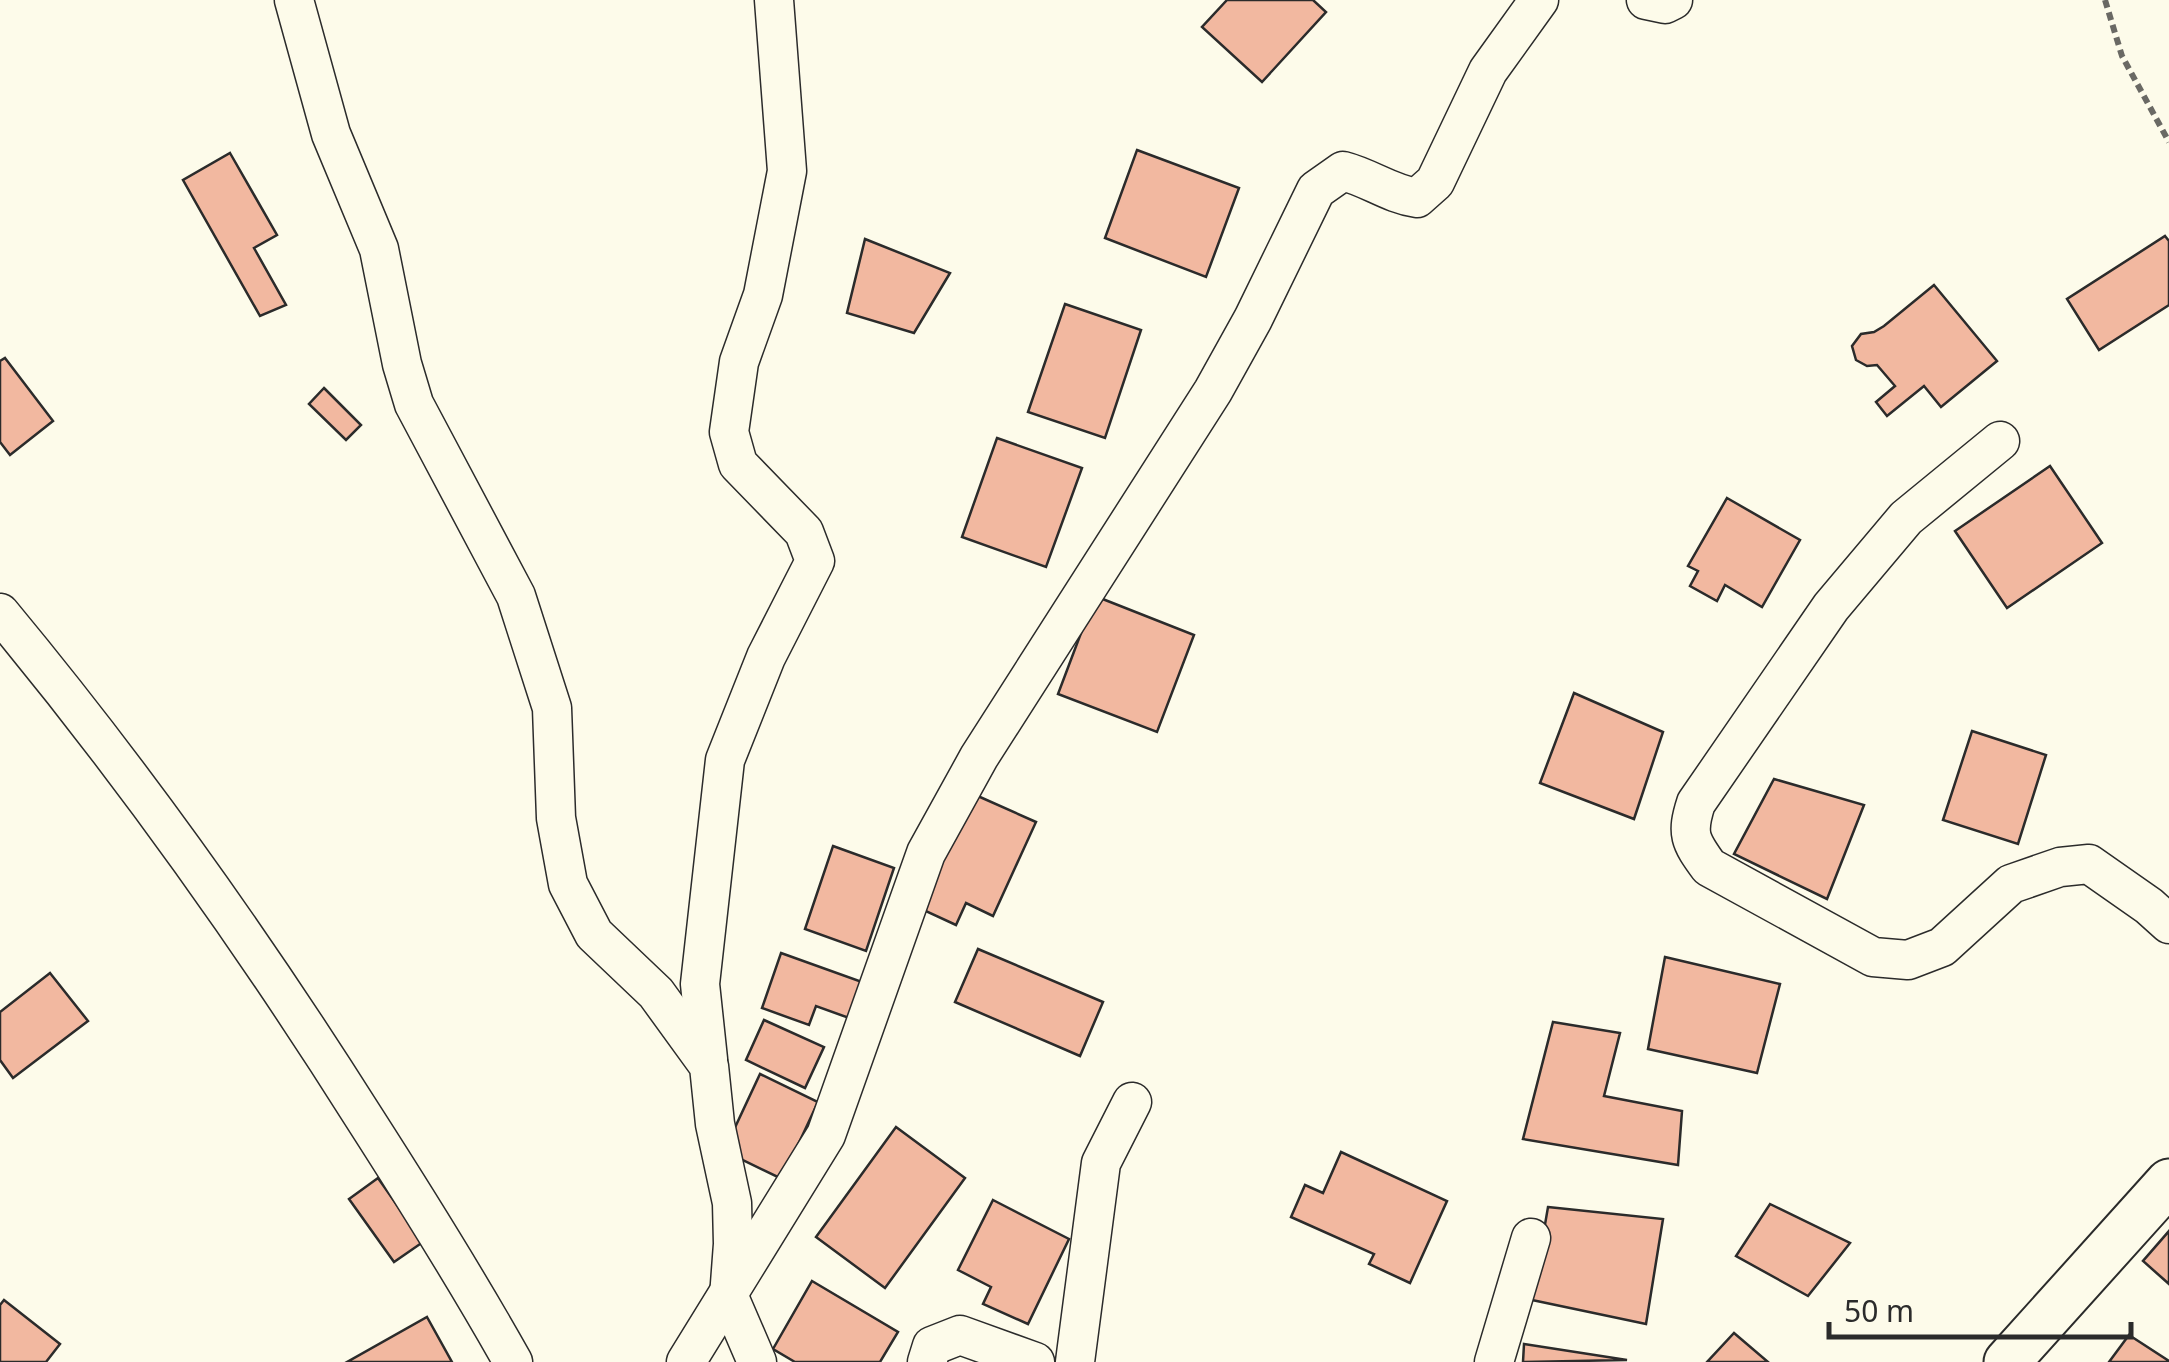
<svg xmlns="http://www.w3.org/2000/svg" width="2169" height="1362" font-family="'Noto Sans',sans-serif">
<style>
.building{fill:#f2b8a0;stroke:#2b2b2b;stroke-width:2.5}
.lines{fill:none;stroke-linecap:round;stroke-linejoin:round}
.minor-casing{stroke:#2b2b2b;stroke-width:41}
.tertiary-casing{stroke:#2b2b2b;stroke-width:49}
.path{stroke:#6a6964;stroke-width:6;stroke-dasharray:8 5;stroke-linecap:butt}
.minor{stroke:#fdfbea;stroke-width:38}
.tertiary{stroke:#fdfbea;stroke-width:45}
</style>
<rect width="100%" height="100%" fill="#fdfbea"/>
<g class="building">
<path d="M1227,0H1313L1326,12L1262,82L1202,27Z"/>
<path d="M1137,150L1239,188L1206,277L1105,238Z"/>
<path d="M230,153L277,235L254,248L286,305L260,316L183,180Z"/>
<path d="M2165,236L2169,241V305L2099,350L2067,299Z"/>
<path d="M865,239L950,273L914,333L847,313Z"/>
<path d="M1934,285L1997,361L1941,407L1924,386L1887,416L1876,402L1895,386L1877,365L1867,366L1856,360L1852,346L1861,334L1874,332L1884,326Z"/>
<path d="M1065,304L1141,330L1105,438L1028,412Z"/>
<path d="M5,358L53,421L10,455L0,442V361Z"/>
<path d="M324,388L361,425L346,440L309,404Z"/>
<path d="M997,438L1082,468L1046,567L962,537Z"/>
<path d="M2050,466L2102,543L2007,608L1955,531Z"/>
<path d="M1727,498L1800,540L1762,607L1725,585L1717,601L1690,586L1698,571L1688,566Z"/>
<path d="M1095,596L1194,635L1157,732L1058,694Z"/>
<path d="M1574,693L1663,732L1634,819L1540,783Z"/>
<path d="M1972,731L2046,755L2018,844L1943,820Z"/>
<path d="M1774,779L1864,805L1827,899L1734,854Z"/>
<path d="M971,793L1036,822L993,916L966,903L956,925L919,908Z"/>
<path d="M833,846L894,868L866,951L805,929Z"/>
<path d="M978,949L1103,1002L1080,1056L955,1002Z"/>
<path d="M781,953L862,982L849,1018L816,1006L809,1025L762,1008Z"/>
<path d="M1665,957L1780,984L1757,1073L1648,1049Z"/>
<path d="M50,973L88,1021L13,1078L0,1060V1012Z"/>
<path d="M764,1020L824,1047L805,1088L746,1060Z"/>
<path d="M1553,1022L1620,1033L1604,1096L1682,1111L1678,1165L1523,1139Z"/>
<path d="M760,1074L818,1102L782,1179L724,1151Z"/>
<path d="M896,1127L965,1178L885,1288L816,1237Z"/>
<path d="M1341,1152L1447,1201L1410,1283L1369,1264L1374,1254L1291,1217L1305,1185L1323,1193Z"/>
<path d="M378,1178L423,1242L394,1262L349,1199Z"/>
<path d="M993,1200L1069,1239L1028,1324L983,1304L991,1287L958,1270Z"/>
<path d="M1770,1204L1850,1243L1808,1296L1736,1256Z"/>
<path d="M1548,1207L1663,1219L1646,1324L1532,1300Z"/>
<path d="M2169,1231V1284L2143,1261Z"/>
<path d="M812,1281L898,1332L880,1362H795L773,1349Z"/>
<path d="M4,1300L60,1344L46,1362H0V1305Z"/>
<path d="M427,1317L452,1362H347Z"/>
<path d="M1734,1333L1768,1362H1707Z"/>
<path d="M2129,1335L2169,1361V1362H2109Z"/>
<path d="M1524,1344L1627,1360L1523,1362Z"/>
</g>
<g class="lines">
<g class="minor-casing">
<g id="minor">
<path d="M294,0L331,134L379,249L402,364L414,404L516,596L552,708L556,818L568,884L594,934L656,993L709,1066L715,1124L732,1203L733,1244L729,1297L757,1362"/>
<path d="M1646,0L1665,4L1673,0"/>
<path d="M2000,441L1906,518L1831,607L1696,803C1686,834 1690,841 1709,867L1873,957L1908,960L1942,947L2011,884L2060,867L2089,864L2149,906L2169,924"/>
<path d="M0,613C132,772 253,942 363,1116C415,1197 466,1278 513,1362"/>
<path d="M708,1059L700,984L725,760L766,657L815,561L804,532L738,464L729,432L739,362L763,295L787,171L774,0"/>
<path d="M686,1362L826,1135L926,853L979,757L1213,391L1253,319L1316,190L1343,171C1370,178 1390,194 1417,198L1435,182L1488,71L1539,0"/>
<path d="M927,1362L932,1346L960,1335L1035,1362"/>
<path d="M1075,1362L1101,1163L1132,1102"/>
<path d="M1494,1362L1531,1238"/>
</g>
</g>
<g class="tertiary-casing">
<path id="tertiary" d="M2007,1362L2169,1182"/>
</g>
<path class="path" d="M2105,0L2122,56L2169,142"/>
<use href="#minor" class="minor"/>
<use href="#tertiary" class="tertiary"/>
</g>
<path d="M1829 1322v15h302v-15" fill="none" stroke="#2b2b2b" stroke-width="5"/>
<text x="1844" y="1322" font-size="30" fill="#2b2b2b" stroke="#fdfbea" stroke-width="8" paint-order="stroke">50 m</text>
</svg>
